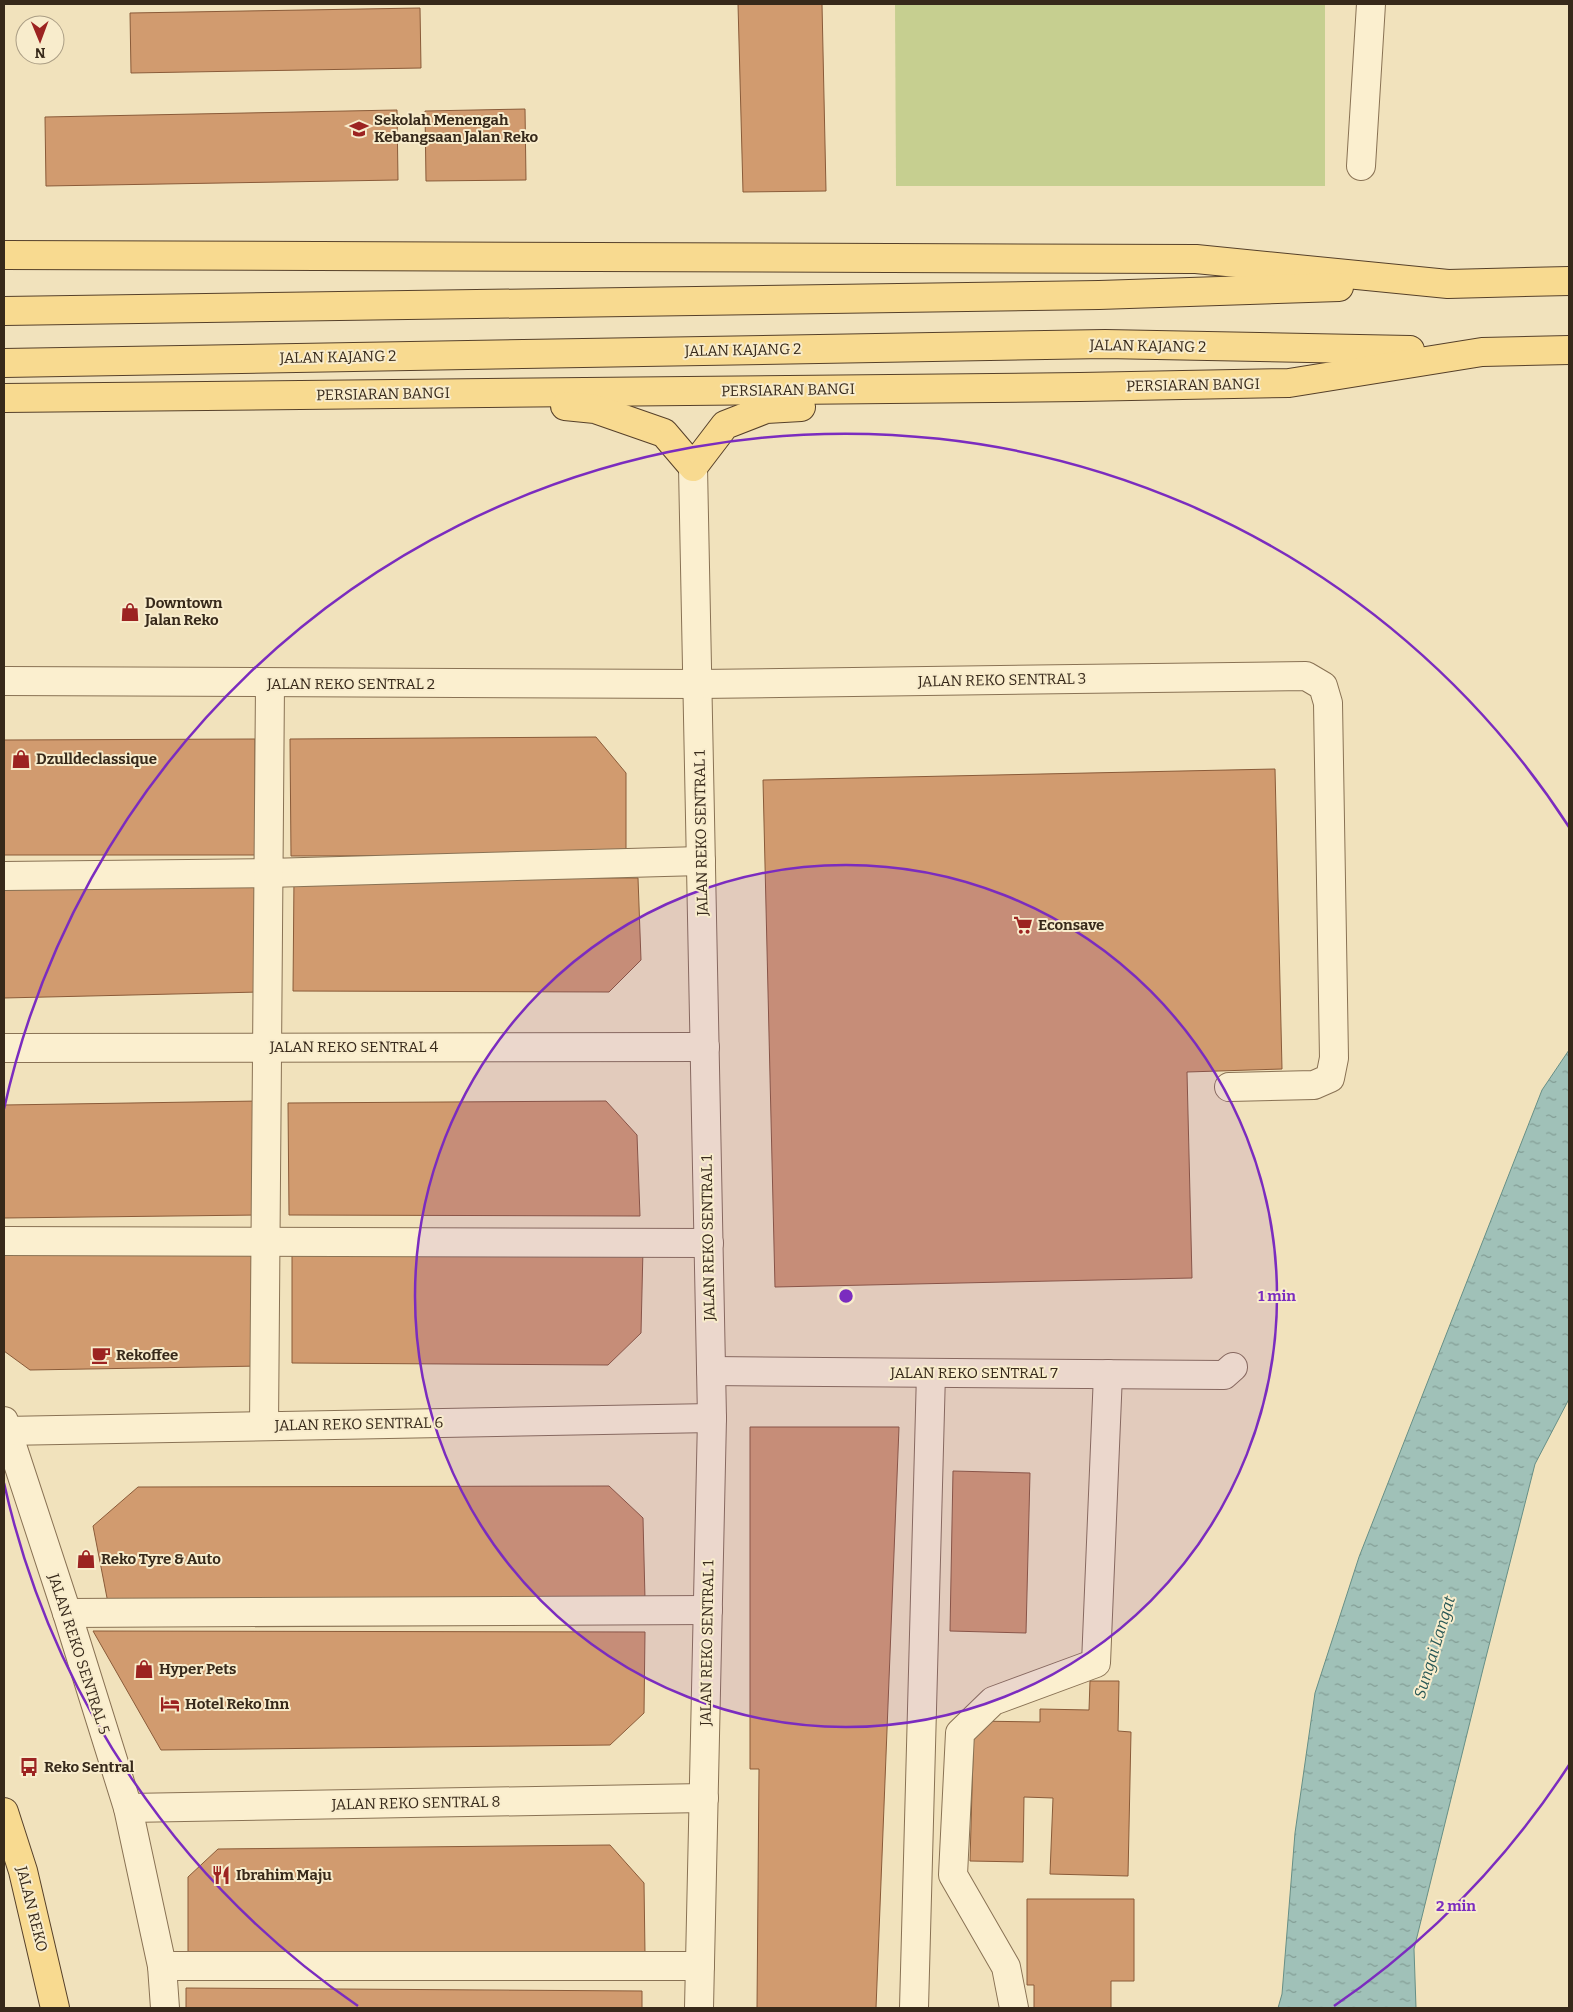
<svg xmlns="http://www.w3.org/2000/svg" width="1573" height="2012" font-family="Bitter,serif">
<style>
.grass{fill:#c6cf90}
.water{fill:url(#water-ripples);stroke:#678f86}
.building{fill:#d19b6f;stroke:#8a5b39}
.lines{fill:none;stroke-linecap:round;stroke-linejoin:round}
.minor-casing{stroke:#897254;stroke-width:30}
.major-casing{stroke:#56402a;stroke-width:30}
.minor{stroke:#fbefcf;stroke-width:28}
.major{stroke:#f8da90;stroke-width:28}
.ring{fill:none;stroke:#7b2cbf;stroke-width:2.5}
.labels{text-anchor:middle;stroke-width:4;stroke-linejoin:round;paint-order:stroke}
.poi-label{font-size:15px;font-weight:bold;fill:#37291a;stroke:#f8eccc;text-anchor:start}
.street-label{font-size:15px;fill:#37291a;stroke:#f8eccc}
.water-label{font-size:16px;font-style:italic;fill:#285856;stroke:#f8eccc}
.centre{fill:#7b2cbf;stroke:#f8eccc;stroke-width:2.5}
.ring-label{font-size:15px;text-anchor:middle;font-weight:bold;fill:#7b2cbf;stroke:#f8eccc;stroke-width:4;stroke-linejoin:round;paint-order:stroke}
</style>
<defs>
<pattern id="water-ripples" width="26" height="14" patternUnits="userSpaceOnUse" patternTransform="scale(1.25)"><rect width="26" height="14" fill="#a0c1b8"/><path d="M2 4q2-2 4 0t4 0M15 11q2-2 4 0t4 0" fill="none" stroke="#839d95"/></pattern>
</defs>
<rect width="100%" height="100%" fill="#f1e2bc"/>
<path class="grass" d="M895,4H1325V186H896Z"/>
<path class="water" d="M1569,1050V1399L1535,1464L1483,1669L1414,1949L1416,2008H1278L1282,1994L1295,1833L1315,1693L1359,1557L1542,1090Z"/>
<g class="building">
<path d="M738,4H822L826,191L743,192Z"/>
<path d="M420,8L421,68L131,73L130,13Z"/>
<path d="M525,109L526,180L426,181L425,111Z"/>
<path d="M397,110L398,180L46,186L45,117Z"/>
<path d="M596,737L626,773V855L291,856L290,739Z"/>
<path d="M255,739V855H4V740Z"/>
<path d="M1275,769L1282,1069L1187,1072L1192,1278L775,1287L763,780Z"/>
<path d="M259,877L260,992L4,998V882Z"/>
<path d="M294,877L638,878L641,960L609,992L293,991Z"/>
<path d="M259,1101V1215L4,1218V1105Z"/>
<path d="M606,1101L637,1135L640,1216L289,1215L288,1103Z"/>
<path d="M260,1249L261,1366L30,1370L4,1351V1255Z"/>
<path d="M292,1249H643L641,1333L608,1365L292,1363Z"/>
<path d="M750,1427H899L876,2008H757L759,1769H750Z"/>
<path d="M953,1471L1030,1473L1026,1633L950,1631Z"/>
<path d="M609,1486L643,1518L645,1599L108,1603L93,1526L138,1487Z"/>
<path d="M93,1631L645,1632L644,1713L610,1745L161,1750Z"/>
<path d="M1090,1681H1119L1118,1731L1131,1732L1128,1876L1050,1874L1053,1798L1024,1797L1023,1862L970,1861L974,1721L1040,1722V1709L1089,1710Z"/>
<path d="M610,1845L644,1883L645,1954L188,1959V1877L218,1849Z"/>
<path d="M1027,1899H1134V1981H1111V2008H1034V1985H1027Z"/>
<path d="M186,1988L642,1991V2008H186Z"/>
</g>
<g class="lines">
<g class="minor-casing">
<g id="minor">
<path d="M1361,166L1371,4"/>
<path d="M693,467L712,1418L699,2008"/>
<path d="M4,681L698,684L1306,676L1323,686L1328,703L1334,1058L1330,1078L1314,1085L1229,1087"/>
<path d="M4,876L268,873L701,861"/>
<path d="M4,1048L705,1047"/>
<path d="M4,1241L709,1243"/>
<path d="M711,1371L1224,1375L1233,1367"/>
<path d="M4,1421L67,1613L128,1808L162,1966L165,2008"/>
<path d="M264,1426L270,684"/>
<path d="M4,1431L712,1418"/>
<path d="M67,1613L708,1610"/>
<path d="M128,1808L704,1798"/>
<path d="M162,1966H700"/>
<path d="M914,2008L931,1373"/>
<path d="M1014,2008L1006,1967L953,1875L960,1733L993,1701L1096,1663L1108,1374"/>
</g>
</g>
<g class="major-casing">
<g id="major">
<path d="M4,255L1196,259L1448,284L1569,281"/>
<path d="M4,311L1099,295L1339,287"/>
<path d="M4,363L1105,344L1410,350"/>
<path d="M4,398L1080,387L1289,383L1482,352L1569,350"/>
<path d="M565,406L595,409L664,433L693,467L725,425L766,409L801,407"/>
<path d="M4,1812L23,1871L55,2008"/>
</g>
</g>
<use href="#minor" class="minor"/>
<use href="#major" class="major"/>
</g>
<circle cx="846" cy="1296" r="431" fill="#7b2cbf" fill-opacity=".12"/>
<g class="ring">
<circle cx="846" cy="1296" r="431"/>
<path d="M1569 1765A862 862 0 0 1 1334 2006M358 2006A862 862 0 0 1 4 1483M4 1109A862 862 0 0 1 1569 827"/>
</g>
<defs>
<g id="school-bare" transform="scale(1.5)"><path d="M0-5L7-2L0 1L-7-2ZM-4 1L0 2.5L4 1V4Q0 6-4 4Z" fill="#9c2321" stroke="#f8eccc" stroke-width="2.5" paint-order="stroke"/></g>
<g id="shop-bare" transform="scale(1.5)"><path d="M-5-2.5h2.3a2.7 3.5 0 0 1 5.4 0H5L5.5 6h-11ZM-1.5-2.5h3a1.5 2.3 0 0 0-3 0Z" fill="#9c2321" stroke="#f8eccc" stroke-width="2.5" paint-order="stroke"/></g>
<g id="supermarket-bare" transform="scale(1.5)"><path d="M-6-5.5h2.5l.6 2H6L4.5 2H-2.5L-4.4-4H-6ZM-1.5 3.2a1.3 1.3 0 1 0 .1 0ZM3 3.2a1.3 1.3 0 1 0 .1 0Z" fill="#9c2321" stroke="#f8eccc" stroke-width="2.5" paint-order="stroke"/></g>
<g id="cafe-bare" transform="scale(1.5)"><path d="M-5.5-4.5H6V0H3Q3 3.5 0 3.5H-2.5Q-5.5 3.5-5.5 0ZM3-3.2v2h1.7v-2ZM-6 4.5H4V6H-6Z" fill="#9c2321" stroke="#f8eccc" stroke-width="2.5" paint-order="stroke"/></g>
<g id="hotel-bare" transform="scale(1.5)"><path d="M-6-4.5h1.5V1H6V5H4.5V3h-9V5H-6ZM-4 0a1.8 1.8 0 1 1 3.6 0ZM.5 0V-2.5h3Q6-2.5 6 0Z" fill="#9c2321" stroke="#f8eccc" stroke-width="2.5" paint-order="stroke"/></g>
<g id="bus-bare" transform="scale(1.5)"><path d="M-5-6H5V4H4V6H2V4H-2V6H-4V4H-5ZM-3.5-4V0h7V-4ZM-3.5 1.2v1.5H-2V1.2ZM2 1.2v1.5H3.5V1.2Z" fill="#9c2321" stroke="#f8eccc" stroke-width="2.5" paint-order="stroke"/></g>
<g id="restaurant-bare" transform="scale(1.5)"><path d="M-5-6h1v4h1v-4h1v4h1v-4h1v5L-1.5 .5V6h-2V.5L-5-1ZM5-6V6H3V1.5H1.5Q1.5-4 5-6Z" fill="#9c2321" stroke="#f8eccc" stroke-width="2.5" paint-order="stroke"/></g>
</defs>
<g fill-rule="evenodd">
<use href="#school-bare" x="359" y="129"/>
<use href="#shop-bare" x="130" y="612"/>
<use href="#shop-bare" x="21" y="759"/>
<use href="#supermarket-bare" x="1023" y="925"/>
<use href="#cafe-bare" x="101" y="1355"/>
<use href="#shop-bare" x="86" y="1559"/>
<use href="#shop-bare" x="144" y="1669"/>
<use href="#hotel-bare" x="170" y="1704"/>
<use href="#bus-bare" x="29" y="1767"/>
<use href="#restaurant-bare" x="221" y="1875"/>
</g>
<g class="labels">
<g class="poi-label">
<text x="374" y="125">Sekolah Menengah<tspan x="374" dy="17">Kebangsaan Jalan Reko</tspan></text>
<text x="145" y="608">Downtown<tspan x="145" dy="17">Jalan Reko</tspan></text>
<text x="36" y="764">Dzulldeclassique</text>
<text x="1038" y="930">Econsave</text>
<text x="116" y="1360">Rekoffee</text>
<text x="101" y="1564">Reko Tyre &amp; Auto</text>
<text x="159" y="1674">Hyper Pets</text>
<text x="185" y="1709">Hotel Reko Inn</text>
<text x="44" y="1772">Reko Sentral</text>
<text x="236" y="1880">Ibrahim Maju</text>
</g>
<g class="street-label">
<text transform="translate(1148 346) rotate(1)" y="5">JALAN KAJANG 2</text>
<text transform="translate(743 350) rotate(-1)" y="5">JALAN KAJANG 2</text>
<text transform="translate(338 357) rotate(-1)" y="5">JALAN KAJANG 2</text>
<text transform="translate(1193 385) rotate(-1)" y="5">PERSIARAN BANGI</text>
<text transform="translate(788 390) rotate(-1)" y="5">PERSIARAN BANGI</text>
<text transform="translate(383 394) rotate(-1)" y="5">PERSIARAN BANGI</text>
<text transform="translate(1002 680) rotate(-1)" y="5">JALAN REKO SENTRAL 3</text>
<text x="351" y="689">JALAN REKO SENTRAL 2</text>
<text transform="translate(701 833) rotate(-91)" y="5">JALAN REKO SENTRAL 1</text>
<text x="354" y="1052">JALAN REKO SENTRAL 4</text>
<text transform="translate(708 1238) rotate(-91)" y="5">JALAN REKO SENTRAL 1</text>
<text x="974" y="1378">JALAN REKO SENTRAL 7</text>
<text transform="translate(359 1424) rotate(-1)" y="5">JALAN REKO SENTRAL 6</text>
<text transform="translate(707 1643) rotate(-89)" y="5">JALAN REKO SENTRAL 1</text>
<text transform="translate(79 1654) rotate(72)" y="5">JALAN REKO SENTRAL 5</text>
<text transform="translate(416 1803) rotate(-1)" y="5">JALAN REKO SENTRAL 8</text>
<text transform="translate(32 1909) rotate(76)" y="5">JALAN REKO</text>
</g>
<g class="water-label">
<text transform="translate(1434 1647) rotate(-73)" y="6">Sungai Langat</text>
</g>
</g>
<circle cx="846" cy="1296" r="8" class="centre"/>
<g class="ring-label">
<text x="1277" y="1301">1 min</text>
<text x="1456" y="1911">2 min</text>
</g>
<rect width="1573" height="2012" fill="none" stroke="#37291a" stroke-width="10"/>
<g transform="translate(40 40) rotate(179)"><circle r="24" fill="#f8eccc" stroke="#ab9e85"/>
<path d="M0-4L9 19L0 12L-9 19Z" fill="#9c2321"/>
<text y="-8" font-size="14" font-weight="bold" text-anchor="middle" fill="#37291a">N</text>
</g>
</svg>
